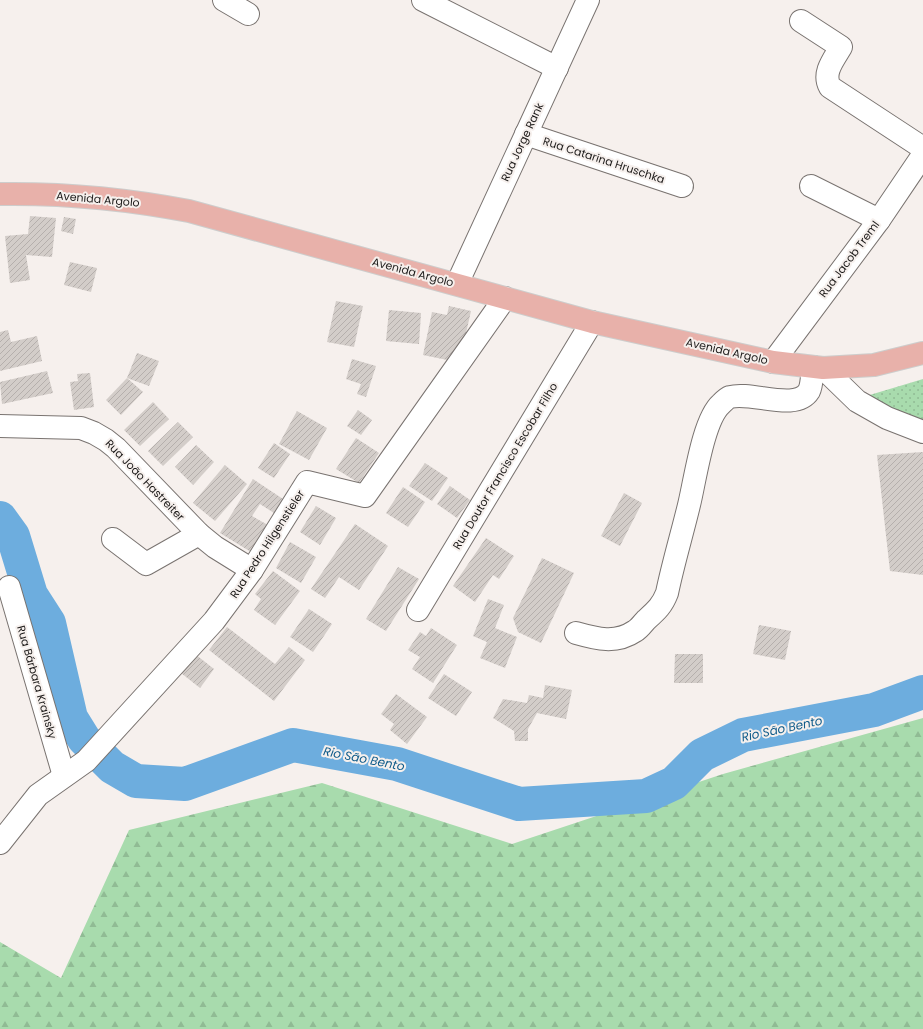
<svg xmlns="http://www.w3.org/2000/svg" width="923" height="1029" font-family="Poppins,sans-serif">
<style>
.green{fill:url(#green-dots)}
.forest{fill:url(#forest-firs)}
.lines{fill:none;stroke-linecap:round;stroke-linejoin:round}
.river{stroke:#6dadde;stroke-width:34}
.building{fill:url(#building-hatch)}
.minor-casing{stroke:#797370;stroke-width:24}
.major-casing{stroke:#cdcdcc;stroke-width:24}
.minor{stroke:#fff;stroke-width:22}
.major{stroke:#e8b1aa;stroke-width:22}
.labels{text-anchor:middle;stroke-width:4;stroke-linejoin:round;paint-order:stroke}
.street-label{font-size:11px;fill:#1c1a19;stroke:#f6f0ed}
.water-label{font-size:12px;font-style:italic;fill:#0f5b8a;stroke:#f6f0ed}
</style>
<defs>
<pattern id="green-dots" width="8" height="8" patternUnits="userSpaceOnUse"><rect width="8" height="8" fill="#a8dbad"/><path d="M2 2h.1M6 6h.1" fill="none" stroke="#90bb94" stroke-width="1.8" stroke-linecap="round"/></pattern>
<pattern id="forest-firs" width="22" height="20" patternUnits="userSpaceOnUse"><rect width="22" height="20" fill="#a8dbad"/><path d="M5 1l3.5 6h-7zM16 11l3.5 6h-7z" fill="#90bb94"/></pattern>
<pattern id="building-hatch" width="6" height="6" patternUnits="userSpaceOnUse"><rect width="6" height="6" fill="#d3cdc9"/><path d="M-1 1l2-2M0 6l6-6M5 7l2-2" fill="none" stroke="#b5afac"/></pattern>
</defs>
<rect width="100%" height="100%" fill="#f6f0ed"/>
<path class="green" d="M923,379V424L863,397Z"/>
<path class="forest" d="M923,718V1029H0V942L61,978L129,830L322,783L512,844L723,774Z"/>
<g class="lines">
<path class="river" d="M0,518L13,536L31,595L49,623L71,718L84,739L112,767L136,781L185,784L293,745L397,764L519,804L646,796L674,783L702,755L743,735L874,710L923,692"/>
</g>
<g class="building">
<path d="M30,216L56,218L52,257L26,255L30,280L10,283L5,236L28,234Z"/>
<path d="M64,217L76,219L73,234L61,231Z"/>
<path d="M70,262L97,268L91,292L64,285Z"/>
<path d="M336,301L363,306L354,347L327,342Z"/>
<path d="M449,306L471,311L464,342L452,361L423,355L432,312L447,315Z"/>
<path d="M389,310L421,313L419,344L386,341Z"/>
<path d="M8,330L11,342L37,336L42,361L0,371V332Z"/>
<path d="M137,353L159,361L149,386L127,378Z"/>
<path d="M352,359L376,366L366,397L357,394L361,384L346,379Z"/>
<path d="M47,371L53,393L2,404L0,382Z"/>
<path d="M90,373L94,407L74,410L70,382L78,381L77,374Z"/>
<path d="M127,378L143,392L121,415L106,400Z"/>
<path d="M153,402L169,419L140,446L124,430Z"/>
<path d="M358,410L372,420L361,435L347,426Z"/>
<path d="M297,411L327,428L309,460L279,444Z"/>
<path d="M178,422L193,437L163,466L148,451Z"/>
<path d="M356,438L379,453L359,483L336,469Z"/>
<path d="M274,443L290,454L274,478L258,468Z"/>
<path d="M196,445L214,462L193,485L175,467Z"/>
<path d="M923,452V575L890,571L877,455Z"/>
<path d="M425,463L448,478L432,501L409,486Z"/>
<path d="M225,465L247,484L215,521L193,503Z"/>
<path d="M253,479L283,499L274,513L260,504L252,516L268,525L251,552L220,533Z"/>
<path d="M450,486L470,500L457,518L437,504Z"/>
<path d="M403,487L425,502L408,527L386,513Z"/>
<path d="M624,493L642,503L620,546L601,536Z"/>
<path d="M316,506L336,518L320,545L300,532Z"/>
<path d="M355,524L388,546L359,590L339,577L325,598L311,589Z"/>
<path d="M486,538L514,556L499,579L493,575L475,602L453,586Z"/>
<path d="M290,542L316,557L301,583L276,568Z"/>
<path d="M542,558L574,573L541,643L518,632L513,618Z"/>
<path d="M398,567L419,579L386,631L366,619Z"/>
<path d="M273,571L300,591L275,625L254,610L261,599L255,594Z"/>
<path d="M488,599L504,605L495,628L517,637L505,668L480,658L487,642L473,636Z"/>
<path d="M309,609L332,624L313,652L290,637Z"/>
<path d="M759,625L791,631L785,660L753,654Z"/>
<path d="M227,627L275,664L289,647L305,660L274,701L209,650Z"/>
<path d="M431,628L457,645L433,683L412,669L420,657L408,650L420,632L426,636Z"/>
<path d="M195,654L214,669L200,688L181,673Z"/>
<path d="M675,654H703V683H674Z"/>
<path d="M444,674L472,692L456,716L428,698Z"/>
<path d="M545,685L572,690L566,719L537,713L528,729V741H515L514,731L493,718L503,699L527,703L529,695L543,698Z"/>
<path d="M396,694L427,717L407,744L390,730L394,724L381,714Z"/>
</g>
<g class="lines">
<g class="minor-casing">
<g id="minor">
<path d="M224,0L248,14"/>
<path d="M423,0L557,68"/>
<path d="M801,21L841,47C834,59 822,73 830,87L923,148"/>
<path d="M526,134L682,186"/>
<path d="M811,186L879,220"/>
<path d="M457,284L588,0"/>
<path d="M773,362L879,220L923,155"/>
<path d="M823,368L857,401L887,418L923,432"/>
<path d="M0,426L81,428L94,433L106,440L116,448L199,534L215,547L252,570"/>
<path d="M113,539L146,564L199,534"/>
<path d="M9,587L64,776"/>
<path d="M418,610L592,322"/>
<path d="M576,633C597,639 616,644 635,631C640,628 643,623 646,620C656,611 662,606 667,593C673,564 682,534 689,505C695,481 703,420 721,404C724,401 727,398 730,397C752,391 796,412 809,391C812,385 812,374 813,367"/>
<path d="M0,843L38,795L86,761L214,621L252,570L307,482L365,496L505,298"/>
</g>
</g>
<g class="major-casing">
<path id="major" d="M0,194C64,193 127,199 189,211L592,322L773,362L823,368L874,365L923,353"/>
</g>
<use href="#minor" class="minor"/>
<use href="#major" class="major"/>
</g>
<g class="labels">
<g class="street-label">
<text transform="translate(522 142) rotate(-65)" y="4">Rua Jorge Rank</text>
<text transform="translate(604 160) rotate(18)" y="4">Rua Catarina Hruschka</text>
<text transform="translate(98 199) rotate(5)" y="4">Avenida Argolo</text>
<text transform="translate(849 259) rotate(-53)" y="4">Rua Jacob Treml</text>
<text transform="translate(413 272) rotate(15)" y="4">Avenida Argolo</text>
<text transform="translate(727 351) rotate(13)" y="4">Avenida Argolo</text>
<text transform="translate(505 466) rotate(-59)" y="4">Rua Doutor Francisco Escobar Filho</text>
<text transform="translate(145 480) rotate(46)" y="4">Rua João Hastreiter</text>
<text transform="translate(267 544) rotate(-57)" y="4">Rua Pedro Hilgenstieler</text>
<text transform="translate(37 682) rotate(74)" y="4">Rua Bárbara Krainsky</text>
</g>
<g class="water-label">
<text transform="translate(782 729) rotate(-12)" y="4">Rio São Bento</text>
<text transform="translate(364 759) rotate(11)" y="4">Rio São Bento</text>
</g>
</g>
</svg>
